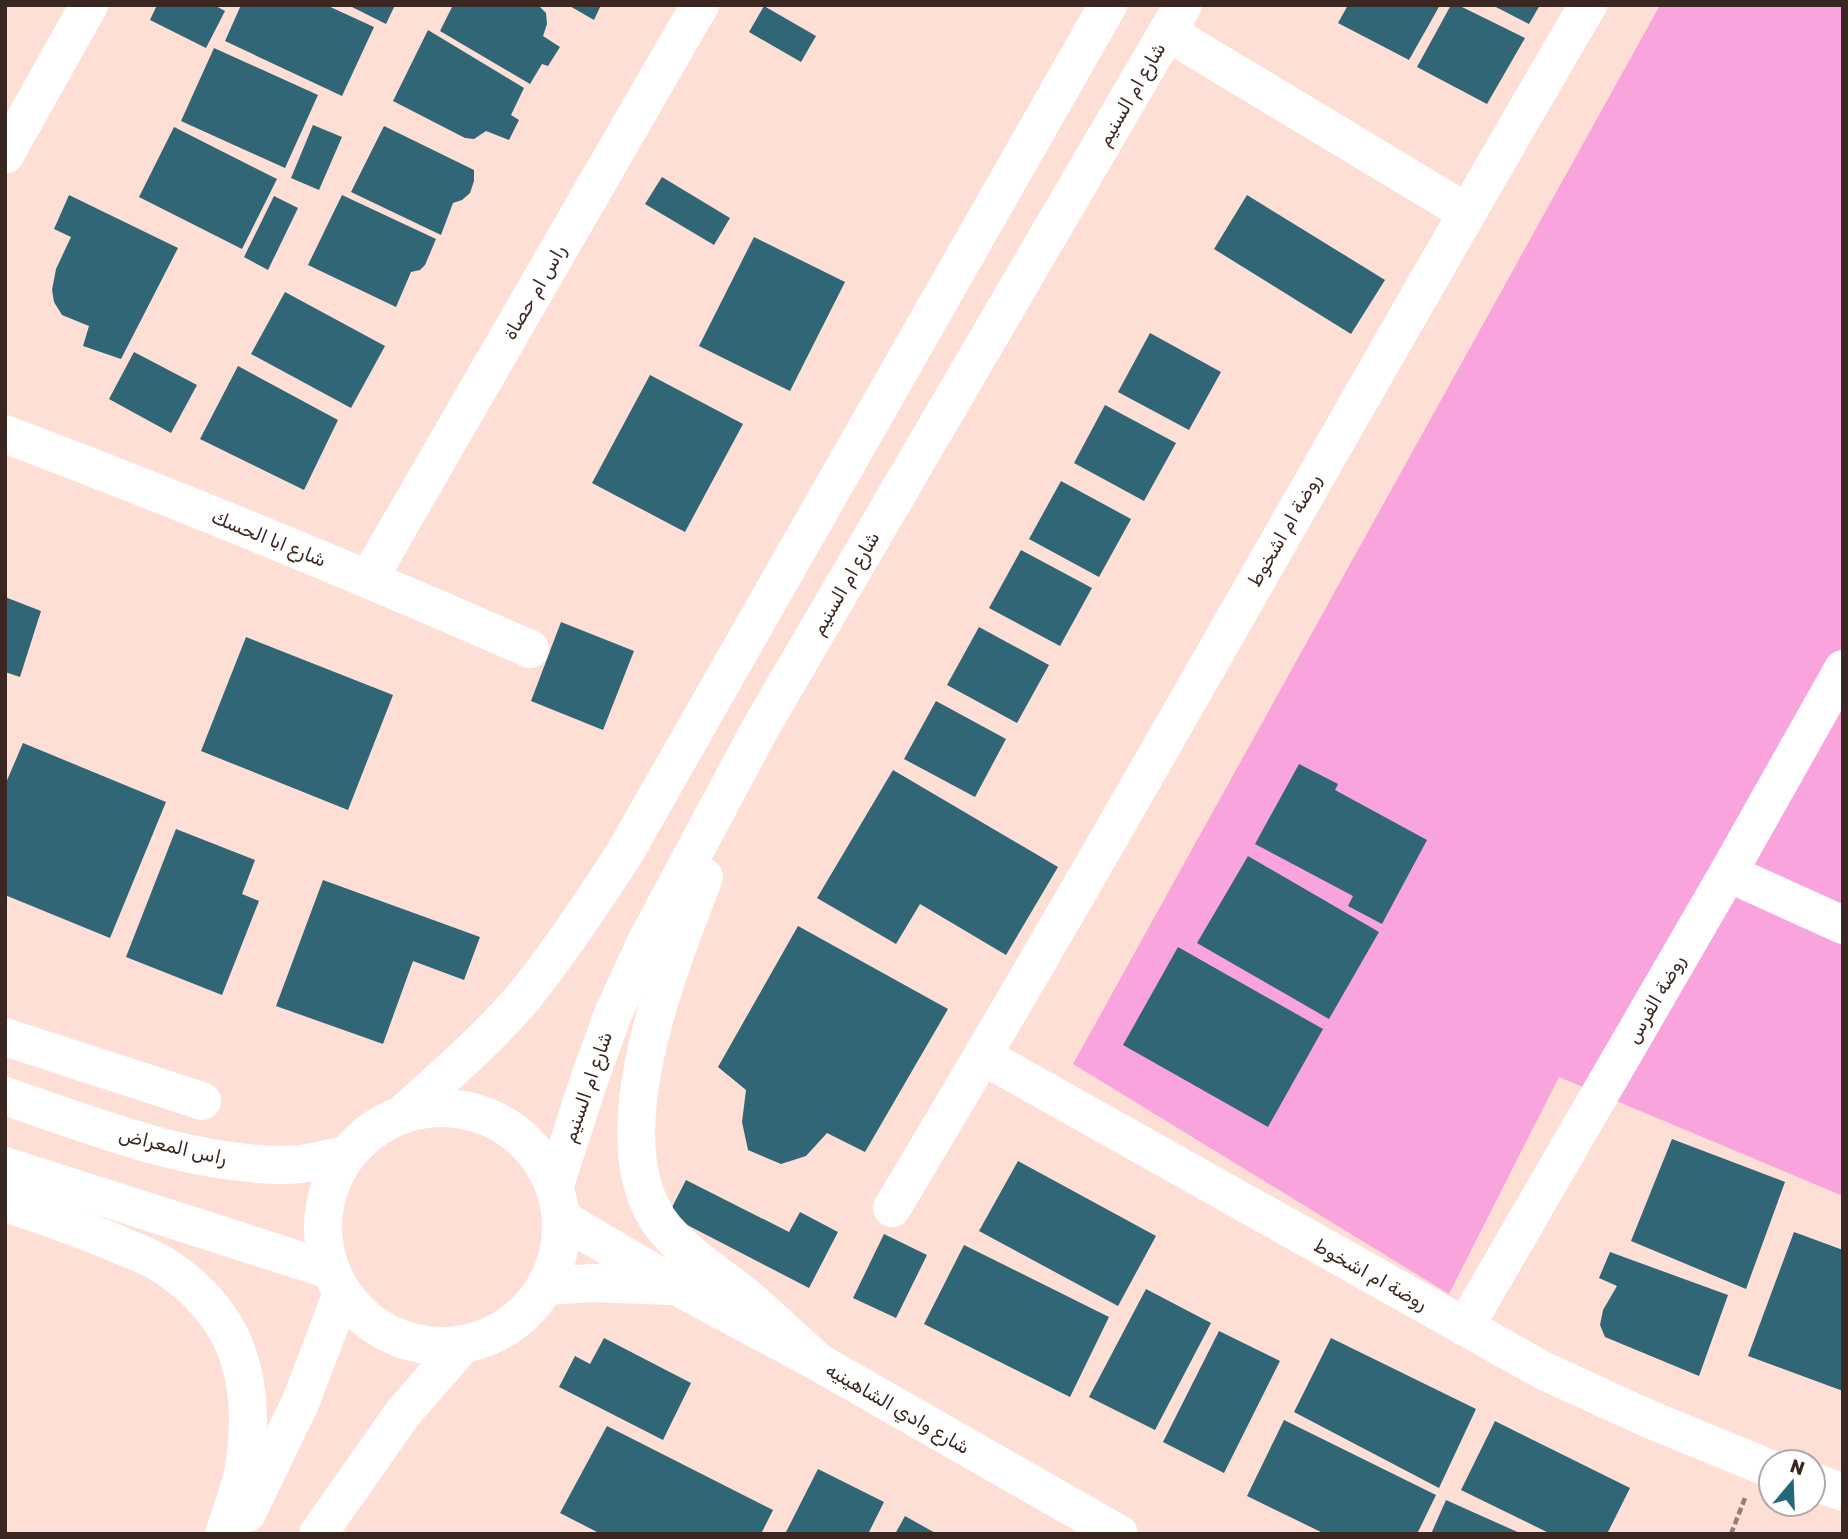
<svg xmlns="http://www.w3.org/2000/svg" width="1848" height="1539" font-family="Rubik,'Noto Sans Arabic',sans-serif">
<style>
.green{fill:#faa4de}
.building{fill:#316676}
.lines{fill:none;stroke-linecap:round;stroke-linejoin:round}
.path{stroke:#957c74;stroke-width:4.5;stroke-dasharray:7 3.5;stroke-linecap:butt}
.minor{stroke:#fff;stroke-width:38}
.major{stroke:#fff;stroke-width:38}
.labels{text-anchor:middle;stroke-width:7;stroke-linejoin:round;paint-order:stroke}
.street-label{font-size:19px;fill:#3a2721;stroke:#fff}
</style>
<rect width="100%" height="100%" fill="#fedfd5"/>
<path class="green" d="M1660,5H1843V1196L1559,1077L1449,1294L1073,1064Z"/>
<g class="building">
<path d="M157,5H214L225,11L206,48L150,20Z"/>
<path d="M241,5L257,7L326,5L374,27L342,96L225,41Z"/>
<path d="M348,5H395L386,24Z"/>
<path d="M453,5H538L546,13L547,24L543,36L560,47L548,66L542,64L530,84L440,31Z"/>
<path d="M568,5H601L594,20Z"/>
<path d="M1348,5H1440L1409,60L1338,23Z"/>
<path d="M1451,5H1458L1525,38L1487,104L1417,67Z"/>
<path d="M1492,5H1540L1529,24Z"/>
<path d="M764,6L816,36L801,62L749,32Z"/>
<path d="M428,30L524,88L511,115L519,120L509,140L486,131L474,139L465,138L393,101Z"/>
<path d="M214,48L318,95L285,168L181,121Z"/>
<path d="M313,125L342,137L319,190L291,178Z"/>
<path d="M384,126L474,170V181L470,193L462,200L453,203L441,235L351,192Z"/>
<path d="M174,127L277,179L242,249L139,197Z"/>
<path d="M662,177L730,218L714,245L645,204Z"/>
<path d="M69,195L178,248L121,359L83,346L89,326L62,315L54,302L52,290L56,269L71,237L54,229Z"/>
<path d="M342,195L436,239L425,265L420,270L411,272L396,307L308,265Z"/>
<path d="M1247,195L1385,280L1351,334L1214,249Z"/>
<path d="M274,196L298,208L268,270L244,257Z"/>
<path d="M754,237L845,282L790,391L699,346Z"/>
<path d="M285,292L385,346L351,408L251,354Z"/>
<path d="M1150,333L1221,372L1189,430L1118,392Z"/>
<path d="M134,352L197,385L171,433L109,399Z"/>
<path d="M238,366L338,420L304,490L200,439Z"/>
<path d="M650,375L743,424L685,532L592,483Z"/>
<path d="M1105,405L1176,443L1144,501L1074,463Z"/>
<path d="M1061,481L1131,519L1099,577L1029,539Z"/>
<path d="M1021,550L1092,588L1060,646L989,608Z"/>
<path d="M5,597L41,611L20,677L5,672Z"/>
<path d="M561,622L634,651L603,730L531,701Z"/>
<path d="M979,627L1049,665L1017,723L947,685Z"/>
<path d="M246,637L393,695L348,810L201,751Z"/>
<path d="M936,701L1006,739L975,797L904,759Z"/>
<path d="M23,743L166,802L110,938L5,895V785Z"/>
<path d="M1299,764L1338,784L1335,790L1427,840L1382,924L1348,906L1353,896L1255,844Z"/>
<path d="M893,770L1058,867L1006,955L920,904L896,944L817,898Z"/>
<path d="M176,829L255,860L242,894L259,901L222,995L126,957Z"/>
<path d="M1248,856L1379,932L1329,1019L1197,943Z"/>
<path d="M323,880L480,937L464,980L413,961L383,1044L276,1006Z"/>
<path d="M798,926L948,1009L865,1152L827,1133L806,1156L781,1164L748,1150L742,1122L746,1090L718,1067Z"/>
<path d="M1178,947L1323,1029L1268,1127L1123,1045Z"/>
<path d="M1672,1139L1785,1182L1746,1289L1631,1241Z"/>
<path d="M1018,1161L1156,1236L1118,1306L979,1231Z"/>
<path d="M686,1180L789,1232L800,1212L838,1232L809,1288L668,1215Z"/>
<path d="M1794,1232L1843,1250V1391L1748,1356Z"/>
<path d="M884,1234L927,1255L896,1318L853,1298Z"/>
<path d="M964,1245L1109,1317L1070,1397L924,1324Z"/>
<path d="M1610,1252L1728,1295L1699,1376L1605,1337L1600,1325L1603,1310L1617,1286L1599,1278Z"/>
<path d="M1146,1289L1211,1323L1155,1430L1089,1397Z"/>
<path d="M1219,1331L1280,1361L1224,1473L1163,1442Z"/>
<path d="M604,1338L691,1383L663,1440L559,1387L575,1356L590,1364Z"/>
<path d="M1331,1338L1476,1409L1439,1488L1294,1412Z"/>
<path d="M1284,1420L1436,1495L1417,1534H1325L1247,1496Z"/>
<path d="M1495,1421L1630,1488L1607,1534H1551L1461,1490Z"/>
<path d="M607,1426L773,1510L761,1534H601L560,1513Z"/>
<path d="M818,1469L884,1502L868,1534H785Z"/>
<path d="M1446,1500L1522,1534H1431Z"/>
<path d="M905,1516L937,1534H895Z"/>
</g>
<g class="lines">
<path class="path" d="M1731,1534L1745,1498"/>
<g class="minor">
<path d="M1167,32L1466,212"/>
<path d="M5,155L89,5"/>
<path d="M5,434C182,501 357,573 530,649"/>
<path d="M369,578L700,5"/>
<path d="M1728,873L1843,925"/>
<path d="M5,1037L202,1101"/>
<path d="M983,1056L1544,1371L1649,1419L1771,1469"/>
<path d="M5,1096C96,1127 189,1165 287,1165C306,1165 326,1159 345,1155"/>
<path d="M5,1166L330,1270"/>
<path d="M892,1208C1130,811 1353,405 1588,5"/>
<path d="M562,1219L676,1286L818,1362L1119,1534"/>
<path d="M547,1286L591,1283L670,1286"/>
<path d="M1465,1327L1728,873L1843,669"/>
<path d="M1813,1482L1843,1492"/>
</g>
<g class="major">
<path d="M704,877C670,966 595,1145 665,1229C692,1261 721,1275 751,1301C774,1321 796,1342 818,1362"/>
<circle cx="442" cy="1227" r="119"/>
<path d="M404,1113C446,1075 489,1038 526,994C562,949 593,902 624,854L1108,5"/>
<path d="M555,1185L589,1080L613,1014L646,942L761,727L1183,5"/>
<path d="M5,1203C42,1215 79,1228 115,1243C131,1250 149,1256 163,1265C241,1315 258,1385 243,1473C239,1493 230,1514 224,1534"/>
<path d="M247,1513L301,1401L342,1293"/>
<path d="M318,1534L403,1413L463,1344"/>
</g>
</g>
<g class="labels">
<g class="street-label">
<text transform="translate(1131 94) rotate(-60)" y="7">شارع ام السنيم</text>
<text transform="translate(534 292) rotate(-60)" y="7">راس ام حصاة</text>
<text transform="translate(1284 530) rotate(-60)" y="7">روضة ام اشخوط</text>
<text transform="translate(269 538) rotate(22)" y="7">شارع ابا الحسك</text>
<text transform="translate(845 583) rotate(-60)" y="7">شارع ام السنيم</text>
<text transform="translate(1655 999) rotate(-60)" y="7">روضة الفرس</text>
<text transform="translate(587 1087) rotate(-71)" y="7">شارع ام السنيم</text>
<text transform="translate(173 1146) rotate(13)" y="7">راس المعراض</text>
<text transform="translate(1371 1274) rotate(29)" y="7">روضة ام اشخوط</text>
<text transform="translate(898 1408) rotate(30)" y="7">شارع وادي الشاهينيه</text>
</g>
</g>
<rect width="1848" height="1539" fill="none" stroke="#3a2721" stroke-width="14"/>
<g transform="translate(1792 1483) rotate(19)"><circle r="33" fill="#ffffff" stroke="#b0a9a6" stroke-width="2"/>
<path d="M0-5L12 26L0 18L-12 26Z" fill="#246779"/>
<text y="-10" font-size="19" font-weight="bold" text-anchor="middle" fill="#3a2721">N</text>
</g>
</svg>
